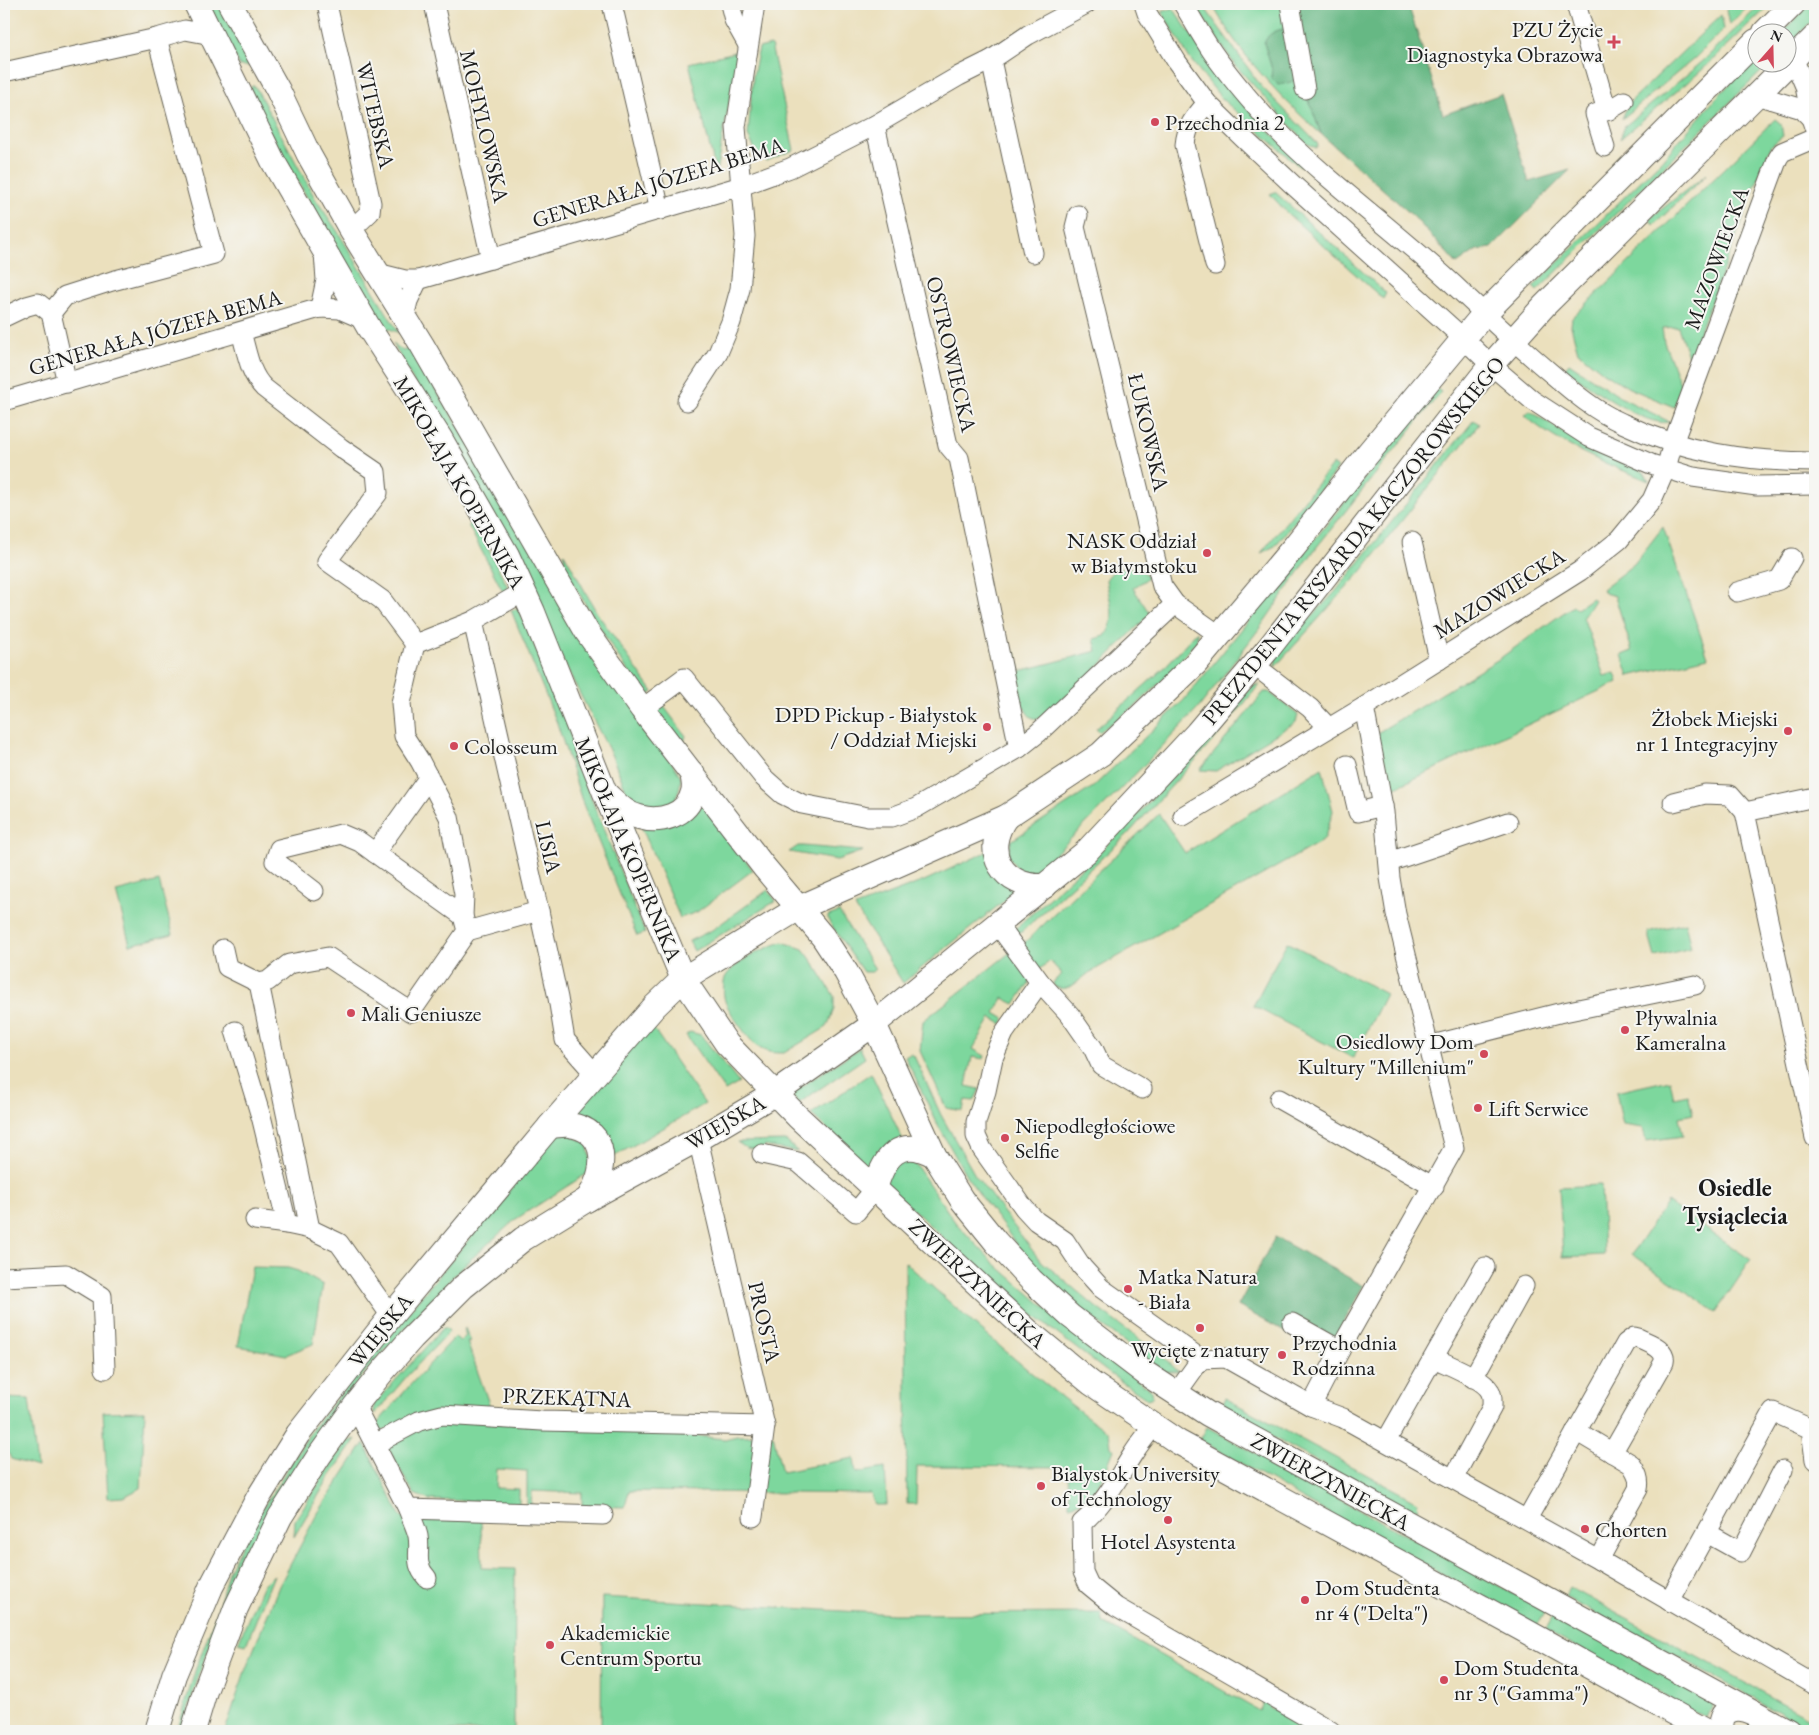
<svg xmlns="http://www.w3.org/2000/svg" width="1819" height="1735" font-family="'EB Garamond',serif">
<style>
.green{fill:#7dd79d;stroke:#4c7a5c}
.forest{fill:#66b884;stroke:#416a50}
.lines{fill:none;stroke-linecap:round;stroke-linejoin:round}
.minor-casing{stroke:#646154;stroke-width:21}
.major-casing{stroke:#646154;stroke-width:26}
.minor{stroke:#fff;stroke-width:19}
.major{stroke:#fff;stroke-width:24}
.poi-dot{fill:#d1495b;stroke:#f6f6f2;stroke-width:2}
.labels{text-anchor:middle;stroke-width:4;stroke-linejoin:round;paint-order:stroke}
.poi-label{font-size:22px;fill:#1c1c1c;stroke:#f6f6f2;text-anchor:start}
.street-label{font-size:22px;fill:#1c1c1c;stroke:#f6f6f2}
.neighbourhood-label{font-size:24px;font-weight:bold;fill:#1c1c1c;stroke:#f6f6f2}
</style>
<rect width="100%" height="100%" fill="#f6f6f2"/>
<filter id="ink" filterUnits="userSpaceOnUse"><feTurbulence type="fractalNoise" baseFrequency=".02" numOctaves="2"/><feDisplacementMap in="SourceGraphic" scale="10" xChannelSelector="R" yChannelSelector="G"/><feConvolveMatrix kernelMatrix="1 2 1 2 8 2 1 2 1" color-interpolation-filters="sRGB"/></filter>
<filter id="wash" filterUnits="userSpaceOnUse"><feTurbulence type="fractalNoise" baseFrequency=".0096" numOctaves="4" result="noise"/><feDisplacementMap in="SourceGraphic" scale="20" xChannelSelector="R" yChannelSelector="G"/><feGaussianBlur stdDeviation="1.12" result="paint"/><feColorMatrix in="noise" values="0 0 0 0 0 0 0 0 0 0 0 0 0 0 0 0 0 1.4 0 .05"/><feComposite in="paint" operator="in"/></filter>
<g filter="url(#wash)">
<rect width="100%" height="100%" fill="#ebe0bd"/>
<g class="green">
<path d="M208,4H219L251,66H240Z"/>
<path d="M1194,4H1202L1261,86L1318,144L1316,148L1306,143L1235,65Z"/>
<path d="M1212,4H1289L1294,28C1280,30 1271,29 1264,43L1272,69L1271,78L1295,80L1305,89L1321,134C1279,96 1239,54 1212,4Z"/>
<path d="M1732,4H1751L1729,25L1726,10Z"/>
<path d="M1761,4H1771L1701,71L1620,139L1625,126L1702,62Z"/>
<path d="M1811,4H1815V18L1787,46L1786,32H1782Z"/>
<path d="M1173,8L1223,82L1301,164L1300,167L1223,100L1190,59L1162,12Z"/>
<path d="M1721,15L1724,29L1695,58L1622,119L1628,104Z"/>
<path d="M771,45L794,150L766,161L758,155L748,136L753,76L759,48Z"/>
<path d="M735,52L737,61L716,172L689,63Z"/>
<path d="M1756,57V62L1770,63L1537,291L1533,287L1662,160L1719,95Z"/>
<path d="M252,86H255L315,198L338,232L399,333L390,329L384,331L274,140L250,89Z"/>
<path d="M1775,119L1781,124L1783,136L1772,145L1768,153L1689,359L1678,327L1662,328L1664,342L1681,386L1674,407L1629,388L1603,372L1578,352L1571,326L1572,318Z"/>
<path d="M1707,174L1654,225L1650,220L1654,215Z"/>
<path d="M1275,192L1386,293L1383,299L1288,214L1270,194Z"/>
<path d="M393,343L403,351L409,348L681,777C680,789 676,807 661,809C653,810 642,808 633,807L611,754L564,663Z"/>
<path d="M1569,363L1620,397L1670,422C1644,428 1586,384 1565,368Z"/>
<path d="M1437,389L1441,392L1316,548L1259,629L1197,710L1120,790L1040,869L1031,873L1019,871L1008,856L1011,841L1093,787L1184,700Z"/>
<path d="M1530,411L1582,444L1644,472L1649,481C1607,464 1559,446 1524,415Z"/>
<path d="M1474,420L1479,424L1361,572L1275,667L1276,655L1280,650L1335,592Z"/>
<path d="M1333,464L1338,468L1275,546L1261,553Z"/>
<path d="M473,519L511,593L506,597L468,525Z"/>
<path d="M1663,527L1708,657L1629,676L1622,655L1632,651L1615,596L1604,593L1602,589L1634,564Z"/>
<path d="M564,553L597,613L653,692L650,694H644L615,652L564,569Z"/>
<path d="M1129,568C1139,568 1143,569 1148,578L1133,588L1150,614L1082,683L1041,718C1032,720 1028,716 1025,708L1020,709L1009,654L1016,653L1020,671L1097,651L1094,639L1105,636C1118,619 1109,599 1106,580C1112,570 1117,569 1129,568Z"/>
<path d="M1592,598L1594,600L1583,617L1604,676L1615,673L1618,682L1386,792L1372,736L1499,659L1573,606L1577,608Z"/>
<path d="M519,609L566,721L585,783L645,933L637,936L583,804L557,723L511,610Z"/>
<path d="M1197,631V641L1166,677L1137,705L1099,732L1096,729L1164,668Z"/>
<path d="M1260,684L1220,733L1128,834L1016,937L1012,932L1124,829L1182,766L1252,686Z"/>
<path d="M1264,692H1269L1298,715L1296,722L1216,771L1200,770Z"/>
<path d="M662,704L686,736L684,742L674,734L657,712L658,707Z"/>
<path d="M1322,768L1333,811L1324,840L1089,973C1078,981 1066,995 1053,985L1054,981L1062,974L1050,961L1040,969L1020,947L1159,814L1185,853Z"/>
<path d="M696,796L753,870L697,912L680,918L642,828Z"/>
<path d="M798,846H803L863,851L837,860L789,852Z"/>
<path d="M991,850L1020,888L903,983L855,907L924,881Z"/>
<path d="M159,881L173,934L130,945L116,892Z"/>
<path d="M768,890L776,901L694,951L689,941L712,930Z"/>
<path d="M839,912L875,969L872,972H863L828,920V916Z"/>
<path d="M1685,923L1691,948L1655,957L1648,932Z"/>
<path d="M783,942L803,949L813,962L834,996V1009L827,1027L784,1053C775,1053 766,1053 758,1047C751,1043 727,1009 725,1001C723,995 723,984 725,978C732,963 768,946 783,942Z"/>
<path d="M1287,942L1386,994L1353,1058L1253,1006Z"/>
<path d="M1012,951L1030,977L1029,983L1015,1004L1003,998L995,1013L1005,1019L1002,1024L991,1018L973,1049L985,1056L984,1059L972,1057L966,1086L980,1089L974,1101L965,1100L963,1111L946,1108L920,1051L923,1021Z"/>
<path d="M651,1025L705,1104L608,1160L571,1116Z"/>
<path d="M690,1032L701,1035L739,1083L725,1091L686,1035Z"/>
<path d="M860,1048L865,1058L799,1103L790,1094Z"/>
<path d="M910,1054L914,1056L941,1115L975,1175L1039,1259L1097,1308L1162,1356L1179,1372H1165L1097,1322L1033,1267L967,1177L939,1127L905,1057Z"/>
<path d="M871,1073L904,1142C885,1146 877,1149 869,1168L811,1114Z"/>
<path d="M1670,1080L1674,1098L1688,1095L1693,1114L1679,1117L1683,1136L1646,1141L1643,1128L1623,1125L1616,1092Z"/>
<path d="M565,1132L587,1143L591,1162L588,1173L516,1219L462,1267L367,1370L319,1430L271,1508L237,1573L200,1672L181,1731H177L195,1671L218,1609L228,1572L252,1525L315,1425L556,1134Z"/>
<path d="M786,1141L798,1152L764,1146L763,1151L746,1148L737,1142Z"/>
<path d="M908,1159L916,1165L955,1222L994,1263L1062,1322L1152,1391L1153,1397L1147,1399L1110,1374L992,1284L884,1182L887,1167Z"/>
<path d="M1601,1185L1604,1255L1563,1257L1559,1187Z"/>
<path d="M1667,1202L1751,1260L1716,1312L1632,1254Z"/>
<path d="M905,1262C971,1322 1037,1381 1109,1433L1111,1446L1114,1450C1104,1473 1097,1500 1069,1505L1068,1467L917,1466L916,1504H907Z"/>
<path d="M252,1267L288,1268L298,1271L323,1285L313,1344L286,1355L238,1346Z"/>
<path d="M443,1328H447L449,1332L407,1376L374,1415V1404Z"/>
<path d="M465,1328L471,1343L467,1342L492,1412L378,1431L375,1426L411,1384L455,1337L460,1341L466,1336L464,1330Z"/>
<path d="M4,1398L29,1399L37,1467L11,1459L4,1443Z"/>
<path d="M1225,1398L1417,1502L1418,1509L1399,1506L1219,1408Z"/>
<path d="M145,1411L141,1488L123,1497L108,1498L103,1412Z"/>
<path d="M435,1420L642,1430L725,1439L737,1436L773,1435L782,1472L854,1458L856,1473L885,1468L887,1505H875L871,1494L629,1491L625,1507L582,1506V1493L532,1491L531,1505H527V1471L497,1469L496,1488L519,1489V1505L482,1504L479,1501L429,1500L414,1494L386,1445Z"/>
<path d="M1207,1427L1545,1611L1537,1625L1312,1504L1200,1440Z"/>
<path d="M356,1439L327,1481L294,1537L295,1520L346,1442Z"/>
<path d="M364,1443L401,1517L481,1520L482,1568L515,1569L514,1731H225L245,1671L279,1586L316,1516Z"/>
<path d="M274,1575L246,1645L238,1643L263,1584Z"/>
<path d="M1569,1587L1815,1721V1731H1812L1670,1652L1564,1597Z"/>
<path d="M602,1597L894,1614L1101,1613L1102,1622L1259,1711L1265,1700L1271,1709L1286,1707L1330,1731H601Z"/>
<path d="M1554,1616L1713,1703L1706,1718L1546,1630Z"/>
</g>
<g class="forest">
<path d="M1289,4H1408L1443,115L1501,94L1529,182L1570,170L1492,248L1477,250L1457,264L1414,217L1321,134L1305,89L1295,80L1288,83L1278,85L1271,78L1272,69L1264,43C1271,29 1280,30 1294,27Z"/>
<path d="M1275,1237L1364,1286L1326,1354L1238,1306Z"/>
</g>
</g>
<g filter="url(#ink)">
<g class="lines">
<g class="minor-casing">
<g id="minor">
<path d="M327,4L371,203L370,212L351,230"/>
<path d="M434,4L491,259"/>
<path d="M612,4L660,210"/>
<path d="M730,4L734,20L748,45"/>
<path d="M1144,4L1147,13L1177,62L1207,103L1243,138L1292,184L1463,338L1491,365L1532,400L1589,437L1651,464L1693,477L1757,486L1815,485"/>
<path d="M1183,4C1193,20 1202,37 1213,53C1231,79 1253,104 1275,128C1330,184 1395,230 1453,284C1485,314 1517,345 1552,374C1574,393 1595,411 1622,423C1685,453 1746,461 1815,462"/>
<path d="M1290,4L1305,89"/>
<path d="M1576,4L1605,104L1609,110L1624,101"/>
<path d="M1793,58L1805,86L1811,118L1815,130"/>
<path d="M991,60L1033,253"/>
<path d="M4,72L157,38L185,30L212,35"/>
<path d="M1756,95L1802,109L1811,118"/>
<path d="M1207,103C1194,118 1187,125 1185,145L1215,265"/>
<path d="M875,125L948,445L959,458L1019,748"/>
<path d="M1605,147L1595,114L1609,110"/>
<path d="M1078,215L1075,227L1162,586L1175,604L1219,635"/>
<path d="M377,273L405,280H418L741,186L790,168L875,125L959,76L991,60L1028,35L1086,4"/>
<path d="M320,308L326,280L324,253"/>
<path d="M51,313L65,296L112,281L214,254L157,38"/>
<path d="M4,317L27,306L38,303L51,313L67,383"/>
<path d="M404,318L408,301L418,280"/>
<path d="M241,332C247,352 249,373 264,388L341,448L376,472L378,493L327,561L382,600L415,644"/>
<path d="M4,401L320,308L340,309L363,319"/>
<path d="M687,401L718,353L731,322L740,289L745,236L736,127L755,4"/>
<path d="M1412,542L1439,660"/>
<path d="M1737,592L1779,580L1792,558"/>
<path d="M473,621L539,911L558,998L565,1040L595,1074"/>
<path d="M1254,665L1310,708L1328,727"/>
<path d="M642,709L684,678L764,778L782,794L802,804L868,817H892L916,808L1019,748L1038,733L1175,604"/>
<path d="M1347,765L1358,812L1383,806"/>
<path d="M429,777L375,853L463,916"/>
<path d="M1815,797L1745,812L1815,1138"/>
<path d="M1673,802L1705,794L1730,795L1745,812"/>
<path d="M1183,816L1364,707L1580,571L1619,540L1652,500L1666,468L1673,443L1778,158L1782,152L1815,138"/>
<path d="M1389,862L1508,822"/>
<path d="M314,891L275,861L279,849L341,834L360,842L375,853"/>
<path d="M998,925L1040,982L1070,1015L1093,1048L1101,1065L1142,1089"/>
<path d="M467,931L539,911"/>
<path d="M223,949L227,967L259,983"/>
<path d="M1040,982L1004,1033L993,1058L986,1091L976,1122V1136L982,1149L1024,1208L1036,1221L1065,1241L1082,1267L1101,1288L1201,1359L1226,1358L1311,1406L1343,1418L1599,1560L1815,1685"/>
<path d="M235,1031L262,1120L287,1224"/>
<path d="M1428,1046L1559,1013L1695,985"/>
<path d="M1279,1099L1434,1187"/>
<path d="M698,1139L765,1426L753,1517"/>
<path d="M762,1154L798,1162L856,1212L875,1189"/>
<path d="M255,1220L287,1224L310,1229L339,1243L391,1316"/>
<path d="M310,1229L259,983L268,981L289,964L328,957L411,1012L467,931L463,916L464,894L449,817L420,761L404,736L401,703L415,644L473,621L523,592"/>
<path d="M4,1277L66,1274L102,1296L105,1369"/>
<path d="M1292,1323L1340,1350"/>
<path d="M1434,1358C1448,1365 1483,1378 1490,1391C1493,1396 1492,1401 1492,1407L1453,1479"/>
<path d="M1473,1378L1524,1286"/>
<path d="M1176,1394L1201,1359"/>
<path d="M355,1406L408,1509L603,1515"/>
<path d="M1311,1406L1347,1337L1454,1148L1396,914L1390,878L1384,812L1364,707"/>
<path d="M1154,1425C1147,1435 1139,1444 1133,1454C1117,1479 1105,1503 1082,1523L1083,1572L1089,1585L1116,1607L1331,1731"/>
<path d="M1576,1431L1631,1464C1637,1473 1640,1479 1638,1489L1599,1560"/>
<path d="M1386,1441L1485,1267"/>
<path d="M375,1444L419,1421L442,1415L542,1421L765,1426"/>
<path d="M408,1509C411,1518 416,1527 418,1536C421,1554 413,1563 427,1578"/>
<path d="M1527,1519L1626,1343L1634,1337L1638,1338C1648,1343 1667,1348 1664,1362L1612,1453"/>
<path d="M1707,1533L1741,1552L1783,1470"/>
<path d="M1669,1601L1773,1412L1811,1429L1815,1460"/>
</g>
</g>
<g class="major-casing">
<g id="major">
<path d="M196,4L274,163L369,328L440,438L507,555L533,612L605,793L683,979L727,1044L798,1117L1028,1331L1091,1383L1178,1442L1522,1629L1706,1731"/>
<path d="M230,4L278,90L309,155L351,230L422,345L587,632L642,709L764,867L823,937L846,972L874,1024L934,1155L962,1200L996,1242L1031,1280L1070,1316L1145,1373L1208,1414L1788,1731"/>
<path d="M1765,32L1793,4"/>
<path d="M607,795C617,804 626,814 639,817C659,823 688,816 693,792C695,786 693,779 692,773"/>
<path d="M1006,817C981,852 1002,888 1045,886"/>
<path d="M550,1126C556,1126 563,1124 569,1125C611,1130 606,1173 588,1199"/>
<path d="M875,1189C884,1157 899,1136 934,1155"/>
<path d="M157,1731L174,1675L211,1587L258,1498L298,1434L391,1316L550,1126L655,1006L683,979L799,908L1006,817L1101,754L1196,663L1294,547L1365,457L1484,314L1756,41"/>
<path d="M193,1731L205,1691L236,1608L280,1517L319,1456L355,1406L383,1371L412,1338L463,1287L523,1239L588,1199L698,1139L774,1094L874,1024L1086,852L1197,733L1268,649L1491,365L1544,306L1815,37"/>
<path d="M1722,1731C1718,1708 1737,1705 1754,1713"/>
</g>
</g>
<use href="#minor" class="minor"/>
<use href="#major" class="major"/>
</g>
</g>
<g class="poi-dot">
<path d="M1611.5 34.5h5v5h5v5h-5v5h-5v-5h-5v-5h5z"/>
<circle cx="1155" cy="122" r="5"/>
<circle cx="1207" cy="553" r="5"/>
<circle cx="987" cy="727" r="5"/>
<circle cx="1788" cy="731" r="5"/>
<circle cx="454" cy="746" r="5"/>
<circle cx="351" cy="1013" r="5"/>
<circle cx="1625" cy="1030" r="5"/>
<circle cx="1484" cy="1054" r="5"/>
<circle cx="1478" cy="1108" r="5"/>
<circle cx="1005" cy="1138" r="5"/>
<circle cx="1128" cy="1289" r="5"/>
<circle cx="1200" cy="1328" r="5"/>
<circle cx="1282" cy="1355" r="5"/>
<circle cx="1041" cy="1486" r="5"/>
<circle cx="1168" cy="1520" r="5"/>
<circle cx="1585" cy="1529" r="5"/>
<circle cx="1305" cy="1600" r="5"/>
<circle cx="550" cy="1645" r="5"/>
<circle cx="1444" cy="1680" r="5"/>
</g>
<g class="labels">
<g class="poi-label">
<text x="1603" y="37" text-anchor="end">PZU Życie<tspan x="1603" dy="25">Diagnostyka Obrazowa</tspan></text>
<text x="1165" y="130">Przechodnia 2</text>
<text x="1197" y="548" text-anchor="end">NASK Oddział<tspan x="1197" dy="25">w Białymstoku</tspan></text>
<text x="977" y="722" text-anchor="end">DPD Pickup - Białystok<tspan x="977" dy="25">/ Oddział Miejski</tspan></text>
<text x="1778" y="726" text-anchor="end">Żłobek Miejski<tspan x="1778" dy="25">nr 1 Integracyjny</tspan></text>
<text x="464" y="754">Colosseum</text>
<text x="361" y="1021">Mali Geniusze</text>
<text x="1635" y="1025">Pływalnia<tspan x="1635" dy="25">Kameralna</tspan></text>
<text x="1474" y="1049" text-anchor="end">Osiedlowy Dom<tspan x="1474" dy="25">Kultury "Millenium"</tspan></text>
<text x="1488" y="1116">Lift Serwice</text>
<text x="1015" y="1133">Niepodległościowe<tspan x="1015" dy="25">Selfie</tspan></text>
<text x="1138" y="1284">Matka Natura<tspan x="1138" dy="25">- Biała</tspan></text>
<text x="1292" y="1350">Przychodnia<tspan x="1292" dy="25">Rodzinna</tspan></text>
<text x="1200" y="1357" text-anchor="middle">Wycięte z natury</text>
<text x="1051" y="1481">Bialystok University<tspan x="1051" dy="25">of Technology</tspan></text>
<text x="1595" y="1537">Chorten</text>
<text x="1168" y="1549" text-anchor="middle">Hotel Asystenta</text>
<text x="1315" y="1595">Dom Studenta<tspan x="1315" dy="25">nr 4 ("Delta")</tspan></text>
<text x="560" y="1640">Akademickie<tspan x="560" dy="25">Centrum Sportu</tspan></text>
<text x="1454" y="1675">Dom Studenta<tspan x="1454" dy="25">nr 3 ("Gamma")</tspan></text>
</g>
<g class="street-label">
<text transform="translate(376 115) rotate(77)" y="8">WITEBSKA</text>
<text transform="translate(485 126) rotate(77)" y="8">MOHYLOWSKA</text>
<text transform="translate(658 182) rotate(-17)" y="8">GENERAŁA JÓZEFA BEMA</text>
<text transform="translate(1716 258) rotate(-70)" y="8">MAZOWIECKA</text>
<text transform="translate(155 332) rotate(-16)" y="8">GENERAŁA JÓZEFA BEMA</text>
<text transform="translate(952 354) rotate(77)" y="8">OSTROWIECKA</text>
<text transform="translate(1149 432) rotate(77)" y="8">ŁUKOWSKA</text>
<text transform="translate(460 482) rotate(60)" y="8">MIKOŁAJA KOPERNIKA</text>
<text transform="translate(1353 540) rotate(-51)" y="8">PREZYDENTA RYSZARDA KACZOROWSKIEGO</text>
<text transform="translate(1499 593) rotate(-32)" y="8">MAZOWIECKA</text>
<text transform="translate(549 847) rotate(77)" y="8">LISIA</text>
<text transform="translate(629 849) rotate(67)" y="8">MIKOŁAJA KOPERNIKA</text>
<text transform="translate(725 1122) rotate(-30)" y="8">WIEJSKA</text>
<text transform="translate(978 1283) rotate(43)" y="8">ZWIERZYNIECKA</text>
<text transform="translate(765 1322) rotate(77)" y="8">PROSTA</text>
<text transform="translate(380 1330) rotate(-51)" y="8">WIEJSKA</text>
<text transform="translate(567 1397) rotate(2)" y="8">PRZEKĄTNA</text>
<text transform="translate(1331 1481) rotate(29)" y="8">ZWIERZYNIECKA</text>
</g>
<g class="neighbourhood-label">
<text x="1735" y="1196">Osiedle<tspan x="1735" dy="28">Tysiąclecia</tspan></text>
</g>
</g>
<rect width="1819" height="1735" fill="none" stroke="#f6f6f2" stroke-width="20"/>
<g transform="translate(1772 48) rotate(20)"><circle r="24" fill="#f6f6f2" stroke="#9f9f9c"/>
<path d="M0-4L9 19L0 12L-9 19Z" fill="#d1495b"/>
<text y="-8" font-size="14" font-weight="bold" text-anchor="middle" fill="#1c1c1c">N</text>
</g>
</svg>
